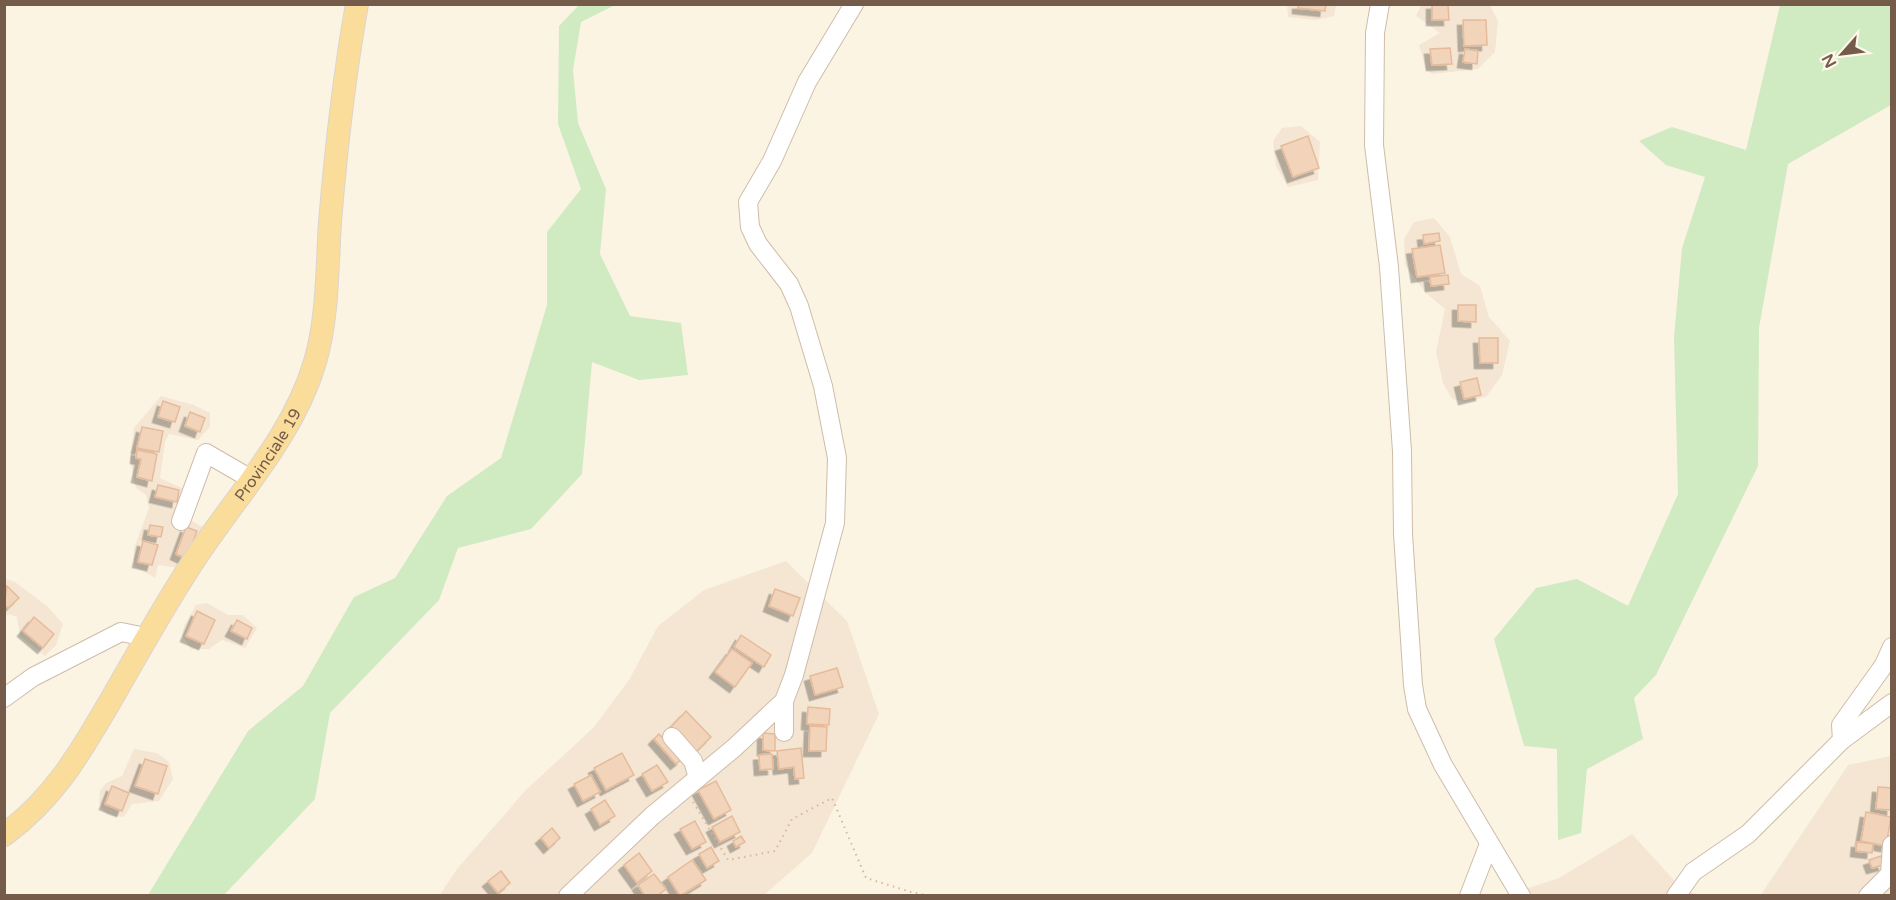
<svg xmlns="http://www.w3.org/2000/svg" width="1896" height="900" font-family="'Varela Round',sans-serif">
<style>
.residential{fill:#f4e6d2}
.green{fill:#d0eac2}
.building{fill:#f2d4bb;stroke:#e5bb9b;stroke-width:1.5;filter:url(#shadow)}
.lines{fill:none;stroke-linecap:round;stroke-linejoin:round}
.minor-casing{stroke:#cebcaa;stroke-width:20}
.major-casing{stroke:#dbd4d0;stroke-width:24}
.path{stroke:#d7b79e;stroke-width:2;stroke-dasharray:1.5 4.5;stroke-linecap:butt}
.minor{stroke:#fff;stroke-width:18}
.major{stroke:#fbdd9b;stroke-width:22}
.labels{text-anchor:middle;stroke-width:5;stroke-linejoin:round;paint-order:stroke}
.street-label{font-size:16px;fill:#755b49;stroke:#fff8e9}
</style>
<defs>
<filter id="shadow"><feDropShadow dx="-5.5" dy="5.5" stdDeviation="0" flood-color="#0004"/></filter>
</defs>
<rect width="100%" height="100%" fill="#fcf4e3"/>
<g class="residential">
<path d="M1287,5H1336L1334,16L1316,20L1288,17Z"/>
<path d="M1421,5H1490L1498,21L1495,52L1478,69L1432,74L1426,69L1419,45L1440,33L1416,16Z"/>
<path d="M1301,126L1320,142L1318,180L1288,187L1276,166L1273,141L1282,128Z"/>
<path d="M1434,218L1450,237L1461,274L1480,286L1489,317L1510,341L1502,375L1486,397L1465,402L1452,399L1443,383L1436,352L1445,309L1425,292L1405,265L1404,239L1414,222Z"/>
<path d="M161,396L194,405L210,413V427L198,440L169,434L165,442L160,478L184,489L190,520L205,528L179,568L158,565L155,578L134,566V548L149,508L146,495L136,488L130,459L134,428Z"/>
<path d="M786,561L847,621L879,714L812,853L764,895L439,896L457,869L526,790L594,727L629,680L658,626L704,590Z"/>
<path d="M6,579L15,582L47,606L63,624L56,645L45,656L20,636L17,617L9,614L5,616Z"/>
<path d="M207,603L228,615H243L257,628L245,648L222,640L209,649H191L182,635L184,626L196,605Z"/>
<path d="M134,749L157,753L169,762L173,779L159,801L132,804L124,817L107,815L99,803L100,791L106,783L122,776Z"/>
<path d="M1891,756V895L1760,896L1848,765Z"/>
<path d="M1632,834L1683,890L1700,895L1504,896L1559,878Z"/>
</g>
<g class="green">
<path d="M579,5H615L581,22L573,70L578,123L606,189L600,254L630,316L681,323L688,375L639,380L592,362L582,474L531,529L458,548L439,600L330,713L315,799L224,895H148L248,731L303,686L354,597L395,578L447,496L501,458L547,305V232L581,189L558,124L559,26Z"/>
<path d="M1780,5H1891V105L1788,164L1759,328L1758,466L1656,675L1634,698L1643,739L1587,769L1581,833L1558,840L1557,749L1524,746L1494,639L1536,588L1577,579L1628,606L1678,494L1674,337L1682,248L1705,177L1666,165L1639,141L1672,127L1746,150Z"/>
</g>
<g class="building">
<path d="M1298,4H1326L1325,11L1298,8Z"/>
<path d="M1432,4H1448L1449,20H1432Z"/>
<path d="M1463,20H1486L1487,45L1464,46Z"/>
<path d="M1450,48L1452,64L1432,65L1430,49Z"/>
<path d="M1465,49L1478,51L1477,64L1463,62Z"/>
<path d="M1308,136L1319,168L1293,177L1281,146Z"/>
<path d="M1439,233L1440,241L1424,244L1423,235Z"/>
<path d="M1440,245L1445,273L1417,277L1412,249Z"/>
<path d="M1448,275L1449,284L1431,286L1430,277Z"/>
<path d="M1458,305H1476V322L1458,321Z"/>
<path d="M1479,338H1498V363H1480Z"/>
<path d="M1477,378L1481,395L1464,399L1460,382Z"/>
<path d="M163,401L180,407L175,422L158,417Z"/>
<path d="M190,412L205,418L200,432L185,426Z"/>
<path d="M142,427L163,431L159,452L137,448Z"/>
<path d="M137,450L157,454L152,481L137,477L141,459L136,458Z"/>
<path d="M158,485L179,490L177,502L155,497Z"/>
<path d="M150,525L163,527L161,537L148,535Z"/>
<path d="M186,527L197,531L187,559L176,554Z"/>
<path d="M143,541L158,545L152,565L138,562Z"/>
<path d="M7,586L19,598L8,608L4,605Z"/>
<path d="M775,589L800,598L793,616L769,606Z"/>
<path d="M197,611L215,620L204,644L186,636Z"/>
<path d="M34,617L54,634L43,648L23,631Z"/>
<path d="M237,620L252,628L247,639L231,631Z"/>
<path d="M741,635L771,655L764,667L734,647Z"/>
<path d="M732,649L752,663L735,687L715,672Z"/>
<path d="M837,668L843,687L815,695L810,676Z"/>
<path d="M808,707L830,709L829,725L807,724Z"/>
<path d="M686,711L711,737L696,752L671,727Z"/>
<path d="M810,726L827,727L826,751H809Z"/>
<path d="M763,733L775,734V751L763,750Z"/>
<path d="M659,734L682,759L676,764L654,739Z"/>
<path d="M801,748L804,778L795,779L794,767L779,769L777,751Z"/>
<path d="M622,753L634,775L606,790L594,768Z"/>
<path d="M772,754L773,769L760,770L759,755Z"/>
<path d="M145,759L167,766L158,794L135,786Z"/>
<path d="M657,765L668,782L652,791L642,774Z"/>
<path d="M591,775L600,792L583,801L574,784Z"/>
<path d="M716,781L731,810L714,819L698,790Z"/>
<path d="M112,786L129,793L122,811L105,804Z"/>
<path d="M1878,787L1892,788V810L1876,809Z"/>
<path d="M605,800L615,816L600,825L591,809Z"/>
<path d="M1866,812L1891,817L1886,846L1861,841Z"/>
<path d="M732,816L740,832L720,842L712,827Z"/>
<path d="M695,821L706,842L692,849L680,829Z"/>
<path d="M552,828L560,838L549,848L541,838Z"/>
<path d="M741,836L745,842L736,847L733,841Z"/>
<path d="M1857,842L1873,844L1872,853L1856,851Z"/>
<path d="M711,847L719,861L707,868L699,854Z"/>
<path d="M639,853L652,871L637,883L624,865Z"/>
<path d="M1881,856L1884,865L1872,868L1869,860Z"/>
<path d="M692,860L706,880L680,896L668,877Z"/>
<path d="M501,871L510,883L498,893L488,881Z"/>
<path d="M654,874L666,889L657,896H645L638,885Z"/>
</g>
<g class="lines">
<g class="minor-casing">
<g id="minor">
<path d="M1380,4L1375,33L1374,145L1389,267L1402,451L1403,534L1413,685L1417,709L1443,765L1521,896"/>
<path d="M181,521L206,453L251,479"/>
<path d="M4,698L33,677L121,632L136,635L144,642"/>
<path d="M784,701V732"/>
<path d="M672,737L693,761L698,778"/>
<path d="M1842,740L1841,725L1884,665L1892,647"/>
<path d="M568,896L652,816L734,748L784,701L794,675L835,523L837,458L823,386L799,306L789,284L758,244L750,227L748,202L772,161L807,82L854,4"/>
<path d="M1469,896L1489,844"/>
<path d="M1676,896L1693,872L1748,834L1842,740L1892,703"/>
<path d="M1868,896L1890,874L1892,845"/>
</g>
</g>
<g class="major-casing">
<g id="major">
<path id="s1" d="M4,835C57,796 83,748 115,693C139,651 163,608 189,568C232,500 292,440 315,362C328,318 327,268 330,222C336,149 344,77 357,4"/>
</g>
</g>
<path class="path" d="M693,802L728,860L775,851L792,819L832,798L866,878L911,892L931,896"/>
<use href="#minor" class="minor"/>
<use href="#major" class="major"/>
</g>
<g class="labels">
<g class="street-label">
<text dy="6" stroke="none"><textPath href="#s1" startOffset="465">Provinciale 19</textPath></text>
</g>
</g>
<rect width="1896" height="900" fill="none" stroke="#755b49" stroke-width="12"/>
<g transform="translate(1842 54) rotate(242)" stroke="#fff8e9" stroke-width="4.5" paint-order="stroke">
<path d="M0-4.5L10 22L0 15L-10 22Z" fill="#755b49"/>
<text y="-9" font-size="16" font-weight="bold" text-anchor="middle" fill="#755b49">N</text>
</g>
</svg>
